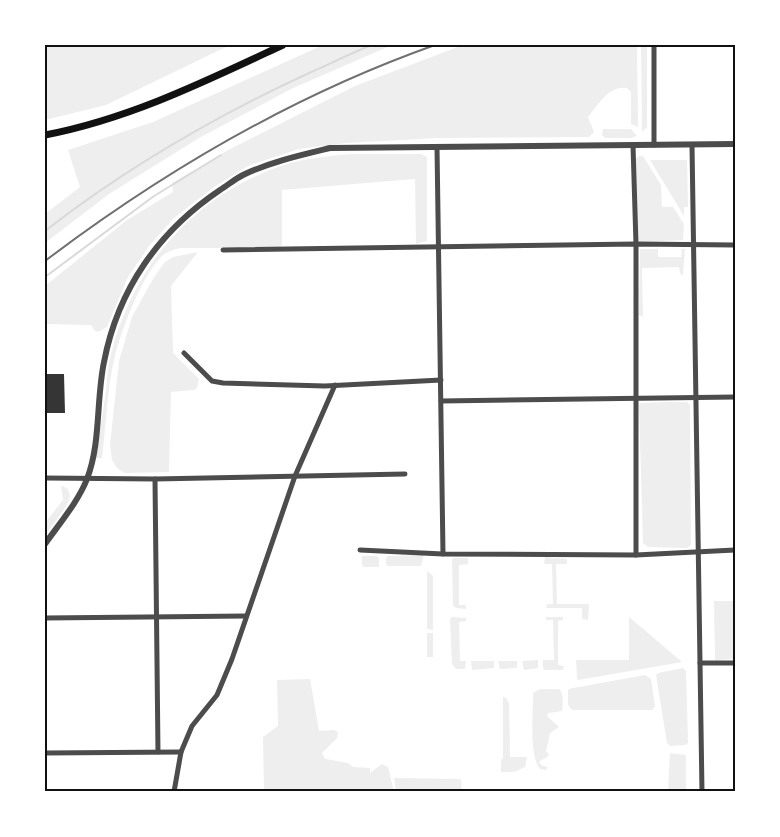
<svg xmlns="http://www.w3.org/2000/svg" width="780" height="837" font-family="Bitter,serif">
<style>
.green{fill:#eee}
.lines{fill:none;stroke-linecap:round;stroke-linejoin:round}
.stream{stroke:#d9d9d9;stroke-width:2}
.building{fill:#353535}
.minor{stroke:#4c4c4c;stroke-width:5}
.tertiary{stroke:#4c4c4c;stroke-width:6}
.secondary{stroke:#111;stroke-width:7}
.rail{stroke:#707070;stroke-width:2}
.neatline{fill:none;stroke:#111;stroke-width:2}
</style>
<rect width="100%" height="100%" fill="#fff"/>
<g class="green">
<path d="M45,45H230L106,105L45,120Z"/>
<path d="M323,45H392L291,89L199,138L109,194L45,243V214L80,187L68,150L153,122Z"/>
<path d="M463,45H637L638,127L631,124V92L627,88C609,85 598,105 588,117L594,132L589,137L438,138L346,143L299,149L250,165L214,187L174,218L149,246L128,277L107,327L98,332L95,331L91,325L45,324V286L127,220L173,192L172,183L230,149L355,86Z"/>
<path d="M641,45H647V127L642,132Z"/>
<path d="M603,129H631L637,136L631,138H605L602,135Z"/>
<path d="M352,154H421L427,157V241L416,244L415,179L282,190V245L278,248H180C173,250 165,252 160,258C141,278 120,333 114,360C107,391 106,426 102,458H96C99,435 103,413 106,390C107,378 108,366 111,354C133,265 196,194 284,165C306,158 329,156 352,154Z"/>
<path d="M639,156H643L661,185L662,207H673L684,224L683,240L640,242L638,239L636,159Z"/>
<path d="M650,160H687L688,207H684V216Z"/>
<path d="M640,249H658V257H681L682,249H685L683,276L680,273L679,267L642,268L643,317L639,315Z"/>
<path d="M198,252L171,286L173,353L199,379L197,388L194,390L171,392L169,472L125,473L117,468L112,460L110,445L119,361L132,317L153,279L164,263L173,257Z"/>
<path d="M669,402H687L690,405L691,545L687,548L648,547L643,543L639,405L641,403Z"/>
<path d="M61,485L68,489L70,496L67,505L45,536V523L63,500Z"/>
<path d="M424,555L421,566H388L386,564V558L388,556Z"/>
<path d="M362,556H377L379,558V567H364L362,565Z"/>
<path d="M545,557L567,559V564H556L557,604H588L589,605L588,620L582,619V608H546L547,604H553L552,564H544Z"/>
<path d="M454,558H468V564L459,565V605H466V609L456,608L453,606L452,559Z"/>
<path d="M427,571L433,576V630L427,629Z"/>
<path d="M714,601H735V659L715,660Z"/>
<path d="M452,617L466,618V621L459,622L460,661H466L465,669H456L452,664L450,619Z"/>
<path d="M546,617H563V620L558,621V665L564,666L563,670H544L543,668V660H554L553,620H546Z"/>
<path d="M629,617L682,662L578,680L577,679L576,660H629Z"/>
<rect x="427" y="633" width="6" height="24"/>
<path d="M538,660V668L524,670L522,661Z"/>
<path d="M471,661H494V668L472,670Z"/>
<path d="M498,661H517V668L500,669Z"/>
<path d="M683,668L686,671L688,743L685,745L670,746L667,743L656,675L658,673Z"/>
<path d="M645,675L651,679L655,706L652,710H572L568,705V689Z"/>
<path d="M310,679L319,731L334,730L338,732L337,738L322,753L325,759L348,763L353,767L370,768V773L382,764L388,767L394,792H264L263,737L278,726L277,680Z"/>
<path d="M540,689H559C564,694 563,705 562,711L548,713L547,716L559,727L550,733L546,751L549,755L546,758L541,760L539,763L543,766L548,767L546,770L540,769C529,755 533,716 533,698V693Z"/>
<path d="M503,697L506,698L509,703L510,757H527L525,767L514,772H501V760L503,758Z"/>
<path d="M670,753L686,755V792H668Z"/>
<path d="M394,778L461,779L462,792H396Z"/>
</g>
<g class="lines">
<g class="stream">
<path d="M45,231C126,168 216,116 309,73C330,64 351,53 372,45"/>
<path d="M45,277L154,196L221,155"/>
</g>
</g>
<path class="building" d="M45,374H64L65,413H45Z"/>
<g class="lines">
<g class="minor">
<path d="M654,45V145"/>
<path d="M633,145L636,244V555"/>
<path d="M692,145L702,792"/>
<path d="M437,147L443,554"/>
<path d="M223,250L636,244L735,245"/>
<path d="M184,353L212,381L223,383L325,386L441,380"/>
<path d="M441,401L735,397"/>
<path d="M45,478L155,479L405,474"/>
<path d="M155,479L158,752"/>
<path d="M360,550L443,554L636,555L735,550"/>
<path d="M45,618L246,616"/>
<path d="M700,663H735"/>
<path d="M45,753L181,752"/>
<path d="M174,792L181,752L192,726L217,695L232,659L295,476L335,385"/>
</g>
<path class="tertiary" d="M45,544C59,524 78,502 87,479C101,443 96,400 104,362C118,289 159,231 220,190C228,185 235,179 243,175C270,162 301,155 330,148L735,144"/>
<path class="secondary" d="M45,135C129,119 206,81 283,45"/>
<path class="rail" d="M45,261C164,171 294,95 435,45"/>
</g>
<rect width="780" height="837" fill="none" stroke="#ffffff" stroke-width="93"/>
<rect x="46" y="46" width="688" height="744" class="neatline"/>
</svg>
